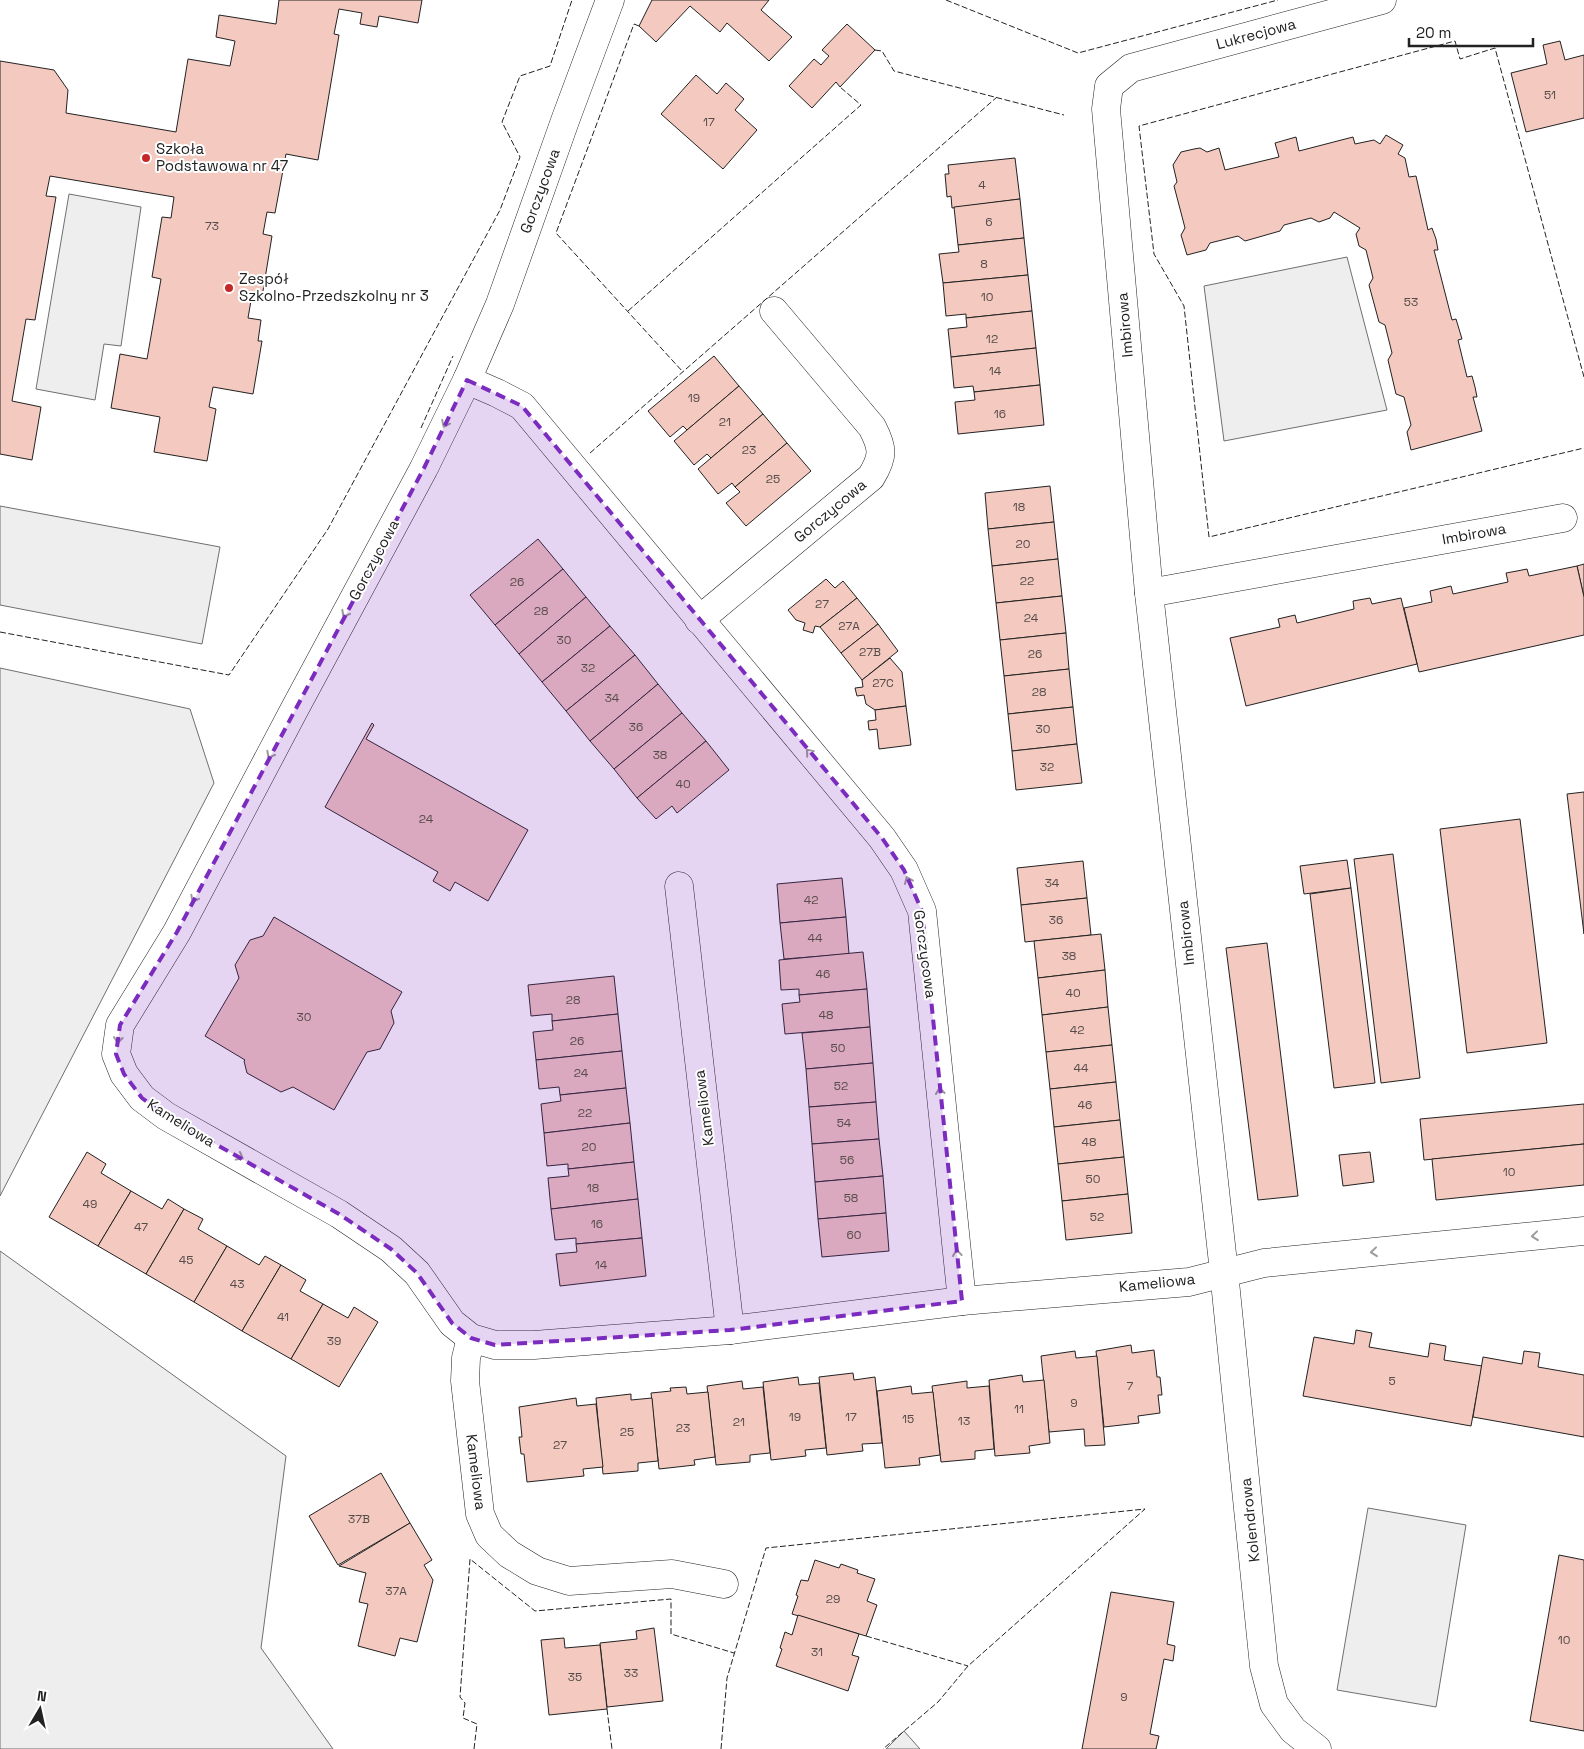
<svg xmlns="http://www.w3.org/2000/svg" width="1584" height="1749" font-family="'Space Grotesk',sans-serif">
<style>
.green{fill:#eee;stroke:#6f6f6f}
.building{fill:#f3c9c0;stroke:#222}
.lines{fill:none;stroke-linecap:round;stroke-linejoin:round}
.minor-casing{stroke:#222;stroke-width:29}
.minor{stroke:#fff;stroke-width:28}
.fence{stroke:#222;stroke-width:1;stroke-dasharray:6 2.5;stroke-linecap:butt}
.oneway{stroke:#9c9c9c}
.marked{fill:#7b2cbf;fill-opacity:0.2;stroke:#7b2cbf;stroke-width:4;stroke-dasharray:10 6;stroke-linejoin:round}
.poi-dot{fill:#c62828;stroke:#fff;stroke-width:2}
.labels{text-anchor:middle;stroke-width:4;stroke-linejoin:round;paint-order:stroke}
.number-label{font-size:12px;fill:#564c4a}
.street-label{font-size:15px;fill:#222;stroke:#fff}
.poi-label{font-size:15px;fill:#222;stroke:#fff;text-anchor:start}
</style>
<rect width="100%" height="100%" fill="#fff"/>
<g class="green">
<path d="M69,194L141,207L121,346L104,344L95,400L36,389Z"/>
<path d="M1347,257L1387,410L1224,441L1204,286Z"/>
<path d="M0,506L220,547L202,644L0,605Z"/>
<path d="M0,668L190,709L214,783L0,1196Z"/>
<path d="M0,1251L286,1456L261,1648L333,1749H0Z"/>
<path d="M1368,1508L1466,1525L1436,1707L1337,1690Z"/>
<path d="M904,1731L920,1749H886Z"/>
</g>
<g class="building">
<path d="M279,0H422L418,23L379,16L377,27L360,24L362,13L339,9L334,34L339,35L318,160L286,154L275,213L267,212L263,234L272,236L262,297L252,295L248,318L261,320L258,341H262L253,394L213,387L209,407L216,409L207,461L154,452L160,417L111,408L120,354L147,359L161,279L152,277L162,217L171,218L174,197L50,176L46,196L56,197L35,320L26,319L12,401L41,407L32,460L0,454V61L54,70L68,90L66,113L176,132L188,59L230,66L235,41L216,37L219,15L276,24Z"/>
<path d="M652,0H769L761,10L792,37L769,61L727,23L720,32L690,6L656,42L639,26Z"/>
<path d="M847,24L875,50L840,87L836,82L812,108L789,86L814,59L821,65L829,56L822,50Z"/>
<path d="M1560,41L1565,60L1584,55V118L1526,132L1511,73L1547,64L1543,45Z"/>
<path d="M696,75L717,94L726,83L744,99L735,110L757,130L723,169L661,114Z"/>
<path d="M1386,135L1403,145L1398,154L1405,158L1409,177L1416,176L1428,230L1432,228L1436,239L1438,250H1434L1452,320L1456,319L1462,339L1458,340L1467,377L1472,376L1475,387L1477,397H1473L1482,431L1411,450L1407,432L1411,425L1404,397L1396,394L1388,360L1392,353L1385,325L1379,322L1369,285L1373,278L1366,250L1359,246L1356,234L1360,228L1334,212L1330,218L1319,222L1311,218L1284,225L1280,231L1245,241L1238,236L1210,243L1206,250L1187,255L1181,235L1185,228L1174,186L1177,182L1173,165L1181,152L1194,149L1200,148L1207,152L1219,148L1225,170L1279,157L1275,143L1296,137L1299,151L1353,137L1355,144L1374,140L1380,144Z"/>
<path d="M1015,158L1020,199L952,208L951,196L947,197L945,174H949L948,165Z"/>
<path d="M1020,199L1024,238L958,245L954,207Z"/>
<path d="M1024,238L1028,275L943,283L939,254L959,252L958,245Z"/>
<path d="M1028,275L1032,311L966,318V314L946,316L943,283Z"/>
<path d="M1032,311L1036,348L951,357L948,329L967,327L966,318Z"/>
<path d="M1036,348L1040,385L974,392L973,386L954,388L951,357Z"/>
<path d="M714,356L739,386L687,430L683,426L670,437L648,411Z"/>
<path d="M1040,385L1044,425L958,434L955,402L975,400L974,392Z"/>
<path d="M739,386L763,414L711,458L707,454L694,465L674,441Z"/>
<path d="M763,414L787,443L735,487L732,483L718,494L698,469Z"/>
<path d="M787,443L811,471L746,526L726,503L740,492L735,487Z"/>
<path d="M1050,486L1054,522L988,529L985,493Z"/>
<path d="M1054,522L1058,559L992,566L988,529Z"/>
<path d="M538,539L563,569L495,625L470,595Z"/>
<path d="M1058,559L1062,596L996,603L992,566Z"/>
<path d="M1584,564V597L1577,566Z"/>
<path d="M1577,566L1584,597V635L1419,672L1404,608L1432,602L1430,591L1451,586L1453,594L1508,582L1506,573L1517,571L1527,569L1529,576Z"/>
<path d="M563,569L586,597L519,654L495,625Z"/>
<path d="M826,579L835,588L843,581L857,598L820,627L815,626L813,633L803,630L805,623L796,620L788,610Z"/>
<path d="M1062,596L1066,633L1000,640L996,603Z"/>
<path d="M586,597L610,626L542,682L519,654Z"/>
<path d="M857,598L878,624L841,653L820,627Z"/>
<path d="M1370,598L1372,604L1401,598L1417,664L1246,706L1230,638L1280,627L1278,619L1295,615L1297,623L1354,609L1353,601Z"/>
<path d="M878,624L898,651L862,680L841,653Z"/>
<path d="M610,626L635,655L566,711L542,682Z"/>
<path d="M1066,633L1069,669L1004,676L1000,640Z"/>
<path d="M635,655L658,684L590,741L566,711Z"/>
<path d="M890,658L902,672L906,706L875,710L866,704L864,695L857,696L855,688L863,687L862,680Z"/>
<path d="M1069,669L1073,707L1008,714L1004,676Z"/>
<path d="M658,684L682,713L614,769L590,741Z"/>
<path d="M906,706L911,745L879,749L877,729L869,730L868,721L876,720L875,710Z"/>
<path d="M1073,707L1077,744L1012,751L1008,714Z"/>
<path d="M682,713L706,741L637,798L614,769Z"/>
<path d="M372,723L374,725L366,739L528,830L488,901L455,882L450,891L433,881L438,872L325,807Z"/>
<path d="M706,741L729,770L677,813L672,806L656,819L637,798Z"/>
<path d="M1077,744L1082,783L1016,790L1012,751Z"/>
<path d="M1584,792V934L1567,794Z"/>
<path d="M1520,819L1547,1043L1467,1053L1440,829Z"/>
<path d="M1393,854L1420,1078L1381,1083L1354,859Z"/>
<path d="M1347,860L1351,888L1304,894L1300,866Z"/>
<path d="M1083,861L1087,898L1021,905L1017,868Z"/>
<path d="M842,878L846,917L780,923L777,884Z"/>
<path d="M1351,888L1375,1083L1334,1088L1310,894Z"/>
<path d="M1087,898L1091,935L1025,942L1021,905Z"/>
<path d="M274,917L402,992L391,1011L394,1023L380,1049L367,1052L334,1110L293,1087L281,1092L247,1073L244,1061L245,1060L205,1036L239,978L235,965L250,940L263,936Z"/>
<path d="M846,917L849,954L784,959L780,923Z"/>
<path d="M1101,934L1105,970L1038,978L1034,941Z"/>
<path d="M1267,943L1298,1196L1258,1200L1226,948Z"/>
<path d="M863,952L867,989L799,995V989L781,990L779,960Z"/>
<path d="M1105,970L1108,1007L1042,1015L1038,978Z"/>
<path d="M614,976L618,1014L552,1021V1014L531,1016L528,985Z"/>
<path d="M867,989L870,1027L785,1034L782,1004L800,1002L799,995Z"/>
<path d="M1108,1007L1112,1045L1046,1052L1042,1015Z"/>
<path d="M618,1014L622,1051L536,1060L533,1032L553,1030L552,1021Z"/>
<path d="M870,1027L873,1063L806,1069L802,1033Z"/>
<path d="M1112,1045L1116,1082L1050,1089L1046,1052Z"/>
<path d="M622,1051L626,1088L560,1095L559,1087L539,1089L536,1060Z"/>
<path d="M873,1063L876,1102L809,1107L806,1069Z"/>
<path d="M1116,1082L1120,1120L1054,1127L1050,1089Z"/>
<path d="M626,1088L630,1123L544,1133L541,1104L561,1101L560,1095Z"/>
<path d="M876,1102L879,1139L812,1144L809,1107Z"/>
<path d="M1584,1104V1144L1424,1160L1420,1119Z"/>
<path d="M1120,1120L1124,1157L1058,1164L1054,1127Z"/>
<path d="M630,1123L634,1162L568,1169V1164L547,1166L544,1133Z"/>
<path d="M879,1139L883,1176L815,1182L812,1144Z"/>
<path d="M1584,1144V1185L1436,1200L1432,1159Z"/>
<path d="M87,1152L106,1164L101,1173L131,1191L98,1246L49,1217Z"/>
<path d="M1370,1152L1374,1182L1343,1186L1339,1155Z"/>
<path d="M1124,1157L1128,1194L1062,1201L1058,1164Z"/>
<path d="M634,1162L638,1199L551,1209L548,1178L569,1176L568,1169Z"/>
<path d="M883,1176L886,1213L818,1219L815,1182Z"/>
<path d="M131,1191L162,1209L168,1199L184,1209L146,1274L98,1246Z"/>
<path d="M1128,1194L1132,1233L1066,1240L1062,1201Z"/>
<path d="M638,1199L642,1238L576,1244V1238L555,1240L551,1209Z"/>
<path d="M184,1209L203,1219L198,1229L227,1246L194,1302L146,1274Z"/>
<path d="M886,1213L889,1251L822,1257L818,1219Z"/>
<path d="M642,1238L646,1276L560,1286L556,1254L577,1252L576,1244Z"/>
<path d="M227,1246L259,1265L265,1256L281,1265L242,1331L194,1302Z"/>
<path d="M281,1265L306,1280L300,1291L323,1304L291,1359L242,1331Z"/>
<path d="M323,1304L348,1318L354,1307L378,1322L339,1387L291,1359Z"/>
<path d="M1356,1330L1372,1333L1369,1347L1428,1357L1430,1343L1446,1346L1444,1360L1482,1366L1471,1426L1303,1396L1314,1337L1354,1344Z"/>
<path d="M1131,1345L1132,1353L1154,1350L1157,1377H1160L1162,1395H1158L1160,1413L1138,1416L1139,1423L1104,1427L1096,1351Z"/>
<path d="M1075,1351L1076,1358L1097,1356L1105,1445L1085,1446L1084,1429L1049,1432L1041,1356Z"/>
<path d="M1524,1351L1540,1353L1538,1367L1584,1375V1437L1473,1417L1483,1357L1522,1364Z"/>
<path d="M853,1373L854,1380L875,1377L882,1443L862,1444L863,1451L827,1455L819,1377Z"/>
<path d="M1022,1375L1023,1382L1044,1380L1050,1443L1029,1446L1030,1453L995,1456L989,1380Z"/>
<path d="M798,1377L799,1385L819,1383L826,1448L805,1450L806,1456L771,1460L763,1382Z"/>
<path d="M742,1381L743,1389L763,1387L770,1453L750,1455V1462L716,1465L707,1386Z"/>
<path d="M967,1381V1388L989,1386L994,1449L975,1451V1459L941,1462L932,1386Z"/>
<path d="M911,1386L912,1394L933,1392L940,1455L919,1458L920,1465L885,1468L877,1391Z"/>
<path d="M686,1387L687,1394L708,1392L715,1457L694,1460L695,1465L659,1469L651,1393L671,1391L670,1388Z"/>
<path d="M631,1394V1400L652,1398L658,1461L638,1463V1471L603,1474L596,1398Z"/>
<path d="M576,1398L577,1406L596,1404L603,1467L583,1469L584,1476L527,1482L524,1454H521L519,1437H522L519,1407Z"/>
<path d="M381,1473L410,1523L338,1565L309,1516Z"/>
<path d="M410,1523L432,1560L424,1565L433,1580L417,1642L400,1638L395,1656L358,1646L368,1604L359,1602L366,1573L339,1566Z"/>
<path d="M1559,1555L1584,1560V1731L1530,1721Z"/>
<path d="M815,1560L839,1568L841,1564L858,1570L857,1573L875,1579L867,1601L877,1605L866,1636L792,1614L798,1596L796,1595L801,1580L808,1581Z"/>
<path d="M1111,1592L1174,1602L1167,1644L1175,1646L1173,1661L1164,1659L1150,1734L1159,1736L1156,1749H1082Z"/>
<path d="M798,1615L859,1634L852,1655L859,1657L848,1691L776,1666L782,1649L780,1648L785,1632L792,1635Z"/>
<path d="M654,1628L663,1701L607,1707L600,1643L637,1639L636,1631Z"/>
<path d="M564,1638L565,1648L600,1645L607,1709L549,1715L541,1640Z"/>
</g>
<g class="lines">
<g class="minor-casing">
<g id="minor">
<path d="M610,0L566,118L500,304L467,380L424,468L293,712L177,932L120,1025L116,1054L124,1074L142,1098L166,1116L339,1214L391,1249L417,1273L452,1323L471,1338L495,1345H534L730,1330L962,1301L1189,1282L1264,1263L1584,1231"/>
<path d="M467,380L497,393L522,406L882,838L904,870L922,911L962,1301"/>
<path d="M1149,593L1563,518"/>
<path d="M699,620L871,477C884,456 883,448 872,427L774,311"/>
<path d="M679,886L730,1330"/>
<path d="M471,1338L466,1358L465,1381L480,1514L489,1535L509,1554L537,1571L569,1581L672,1574L724,1584"/>
<path d="M1317,1749L1293,1730L1274,1704L1264,1666L1224,1272L1149,593L1106,109L1109,86L1131,68L1382,0"/>
</g>
</g>
<use href="#minor" class="minor"/>
<g class="fence">
<path d="M946,0L1078,53L1278,0"/>
<path d="M639,26L634,24L556,233L683,372"/>
<path d="M875,50L882,51L894,71L1064,115"/>
<path d="M628,311L861,105L840,87"/>
<path d="M1584,377L1495,48L1460,59L1455,41L1139,126L1154,254L1184,306L1209,537L1584,448"/>
<path d="M421,428L453,356"/>
<path d="M590,453L997,97"/>
<path d="M0,632L229,675L328,529L500,210L520,157L502,122L520,76L550,66L572,0"/>
<path d="M866,1636L968,1666"/>
<path d="M607,1709L612,1749"/>
<path d="M474,1749L477,1724L463,1718L465,1703L460,1697L470,1559L535,1611L671,1599V1634L734,1653"/>
<path d="M721,1749L727,1678L766,1548L1145,1509L968,1666L938,1702L883,1749"/>
</g>
</g>
<defs><path id="oneway-chevron" d="M-2-3.5L2.5 0L-2 3.5" fill="none" stroke-width="1.6" stroke-linecap="round" stroke-linejoin="round" transform="scale(1.25)"/></defs>
<g class="oneway">
<use href="#oneway-chevron" transform="translate(445 424) rotate(116)"/>
<use href="#oneway-chevron" transform="translate(345 614) rotate(118)"/>
<use href="#oneway-chevron" transform="translate(809 752) rotate(-130)"/>
<use href="#oneway-chevron" transform="translate(270 755) rotate(118)"/>
<use href="#oneway-chevron" transform="translate(908 880) rotate(-113)"/>
<use href="#oneway-chevron" transform="translate(194 899) rotate(118)"/>
<use href="#oneway-chevron" transform="translate(118 1040) rotate(97)"/>
<use href="#oneway-chevron" transform="translate(940 1091) rotate(-96)"/>
<use href="#oneway-chevron" transform="translate(240 1157) rotate(29)"/>
<use href="#oneway-chevron" transform="translate(1535 1236) rotate(174)"/>
<use href="#oneway-chevron" transform="translate(1374 1252) rotate(174)"/>
<use href="#oneway-chevron" transform="translate(957 1253) rotate(-96)"/>
</g>
<path class="marked" d="M467,380L522,406L882,838L904,870L922,911L962,1301L730,1330L495,1345L471,1338L452,1323L417,1273L391,1249L339,1214L166,1116L142,1098L124,1074L116,1054L120,1025L177,932L424,468Z"/>
<g class="poi-dot">
<circle cx="146" cy="158" r="5"/>
<circle cx="229" cy="288" r="5"/>
</g>
<g class="labels">
<g class="number-label">
<text x="1550" y="99">51</text>
<text x="709" y="126">17</text>
<text x="982" y="189">4</text>
<text x="989" y="226">6</text>
<text x="212" y="230">73</text>
<text x="984" y="268">8</text>
<text x="987" y="301">10</text>
<text x="1411" y="306">53</text>
<text x="992" y="343">12</text>
<text x="995" y="375">14</text>
<text x="694" y="402">19</text>
<text x="1000" y="418">16</text>
<text x="725" y="426">21</text>
<text x="749" y="454">23</text>
<text x="773" y="483">25</text>
<text x="1019" y="511">18</text>
<text x="1023" y="548">20</text>
<text x="1027" y="585">22</text>
<text x="517" y="586">26</text>
<text x="822" y="608">27</text>
<text x="541" y="615">28</text>
<text x="1031" y="622">24</text>
<text x="849" y="630">27A</text>
<text x="564" y="644">30</text>
<text x="870" y="656">27B</text>
<text x="1035" y="658">26</text>
<text x="588" y="672">32</text>
<text x="883" y="687">27C</text>
<text x="1039" y="696">28</text>
<text x="612" y="702">34</text>
<text x="636" y="731">36</text>
<text x="1043" y="733">30</text>
<text x="660" y="759">38</text>
<text x="1047" y="771">32</text>
<text x="683" y="788">40</text>
<text x="426" y="823">24</text>
<text x="1052" y="887">34</text>
<text x="811" y="904">42</text>
<text x="1056" y="924">36</text>
<text x="815" y="942">44</text>
<text x="1069" y="960">38</text>
<text x="823" y="978">46</text>
<text x="1073" y="997">40</text>
<text x="573" y="1004">28</text>
<text x="826" y="1019">48</text>
<text x="304" y="1021">30</text>
<text x="1077" y="1034">42</text>
<text x="577" y="1045">26</text>
<text x="838" y="1052">50</text>
<text x="1081" y="1072">44</text>
<text x="581" y="1077">24</text>
<text x="841" y="1090">52</text>
<text x="1085" y="1109">46</text>
<text x="585" y="1117">22</text>
<text x="844" y="1127">54</text>
<text x="1089" y="1146">48</text>
<text x="589" y="1151">20</text>
<text x="847" y="1164">56</text>
<text x="1509" y="1176">10</text>
<text x="1093" y="1183">50</text>
<text x="593" y="1192">18</text>
<text x="851" y="1202">58</text>
<text x="90" y="1208">49</text>
<text x="1097" y="1221">52</text>
<text x="597" y="1228">16</text>
<text x="141" y="1231">47</text>
<text x="854" y="1239">60</text>
<text x="186" y="1264">45</text>
<text x="601" y="1269">14</text>
<text x="237" y="1288">43</text>
<text x="283" y="1321">41</text>
<text x="334" y="1345">39</text>
<text x="1392" y="1385">5</text>
<text x="1130" y="1390">7</text>
<text x="1074" y="1407">9</text>
<text x="1019" y="1413">11</text>
<text x="795" y="1421">19</text>
<text x="851" y="1421">17</text>
<text x="908" y="1423">15</text>
<text x="964" y="1425">13</text>
<text x="739" y="1426">21</text>
<text x="683" y="1432">23</text>
<text x="627" y="1436">25</text>
<text x="560" y="1449">27</text>
<text x="359" y="1523">37B</text>
<text x="396" y="1595">37A</text>
<text x="833" y="1603">29</text>
<text x="1564" y="1644">10</text>
<text x="817" y="1656">31</text>
<text x="631" y="1677">33</text>
<text x="575" y="1681">35</text>
<text x="1124" y="1701">9</text>
</g>
<g class="street-label">
<text transform="translate(1256 34) rotate(-15)" y="5">Lukrecjowa</text>
<text transform="translate(540 191) rotate(-70)" y="5">Gorczycowa</text>
<text transform="translate(1125 325) rotate(-95)" y="5">Imbirowa</text>
<text transform="translate(830 511) rotate(-40)" y="5">Gorczycowa</text>
<text transform="translate(1474 534) rotate(-10)" y="5">Imbirowa</text>
<text transform="translate(374 560) rotate(-62)" y="5">Gorczycowa</text>
<text transform="translate(1186 933) rotate(-96)" y="5">Imbirowa</text>
<text transform="translate(925 954) rotate(82)" y="5">Gorczycowa</text>
<text transform="translate(704 1108) rotate(-97)" y="5">Kameliowa</text>
<text transform="translate(181 1123) rotate(32)" y="5">Kameliowa</text>
<text transform="translate(1157 1283) rotate(-6)" y="5">Kameliowa</text>
<text transform="translate(476 1472) rotate(83)" y="5">Kameliowa</text>
<text transform="translate(1250 1520) rotate(-96)" y="5">Kolendrowa</text>
</g>
<g class="poi-label">
<text x="156" y="154">Szkoła<tspan x="156" dy="17">Podstawowa nr 47</tspan></text>
<text x="239" y="284">Zespół<tspan x="239" dy="17">Szkolno-Przedszkolny nr 3</tspan></text>
</g>
</g>
<g transform="translate(40 1709) rotate(9)" stroke="#ffffff" stroke-width="4" paint-order="stroke">
<path d="M0-4L9 19L0 12L-9 19Z" fill="#222222"/>
<text y="-8" font-size="14" font-weight="bold" text-anchor="middle" fill="#222222">N</text>
</g>
<path d="M1409 38v8h124v-8" fill="none" stroke="#222222" stroke-width="2.5"/>
<text x="1416" y="38" font-size="15" fill="#222222" stroke="#ffffff" stroke-width="4" paint-order="stroke">20 m</text>
</svg>
